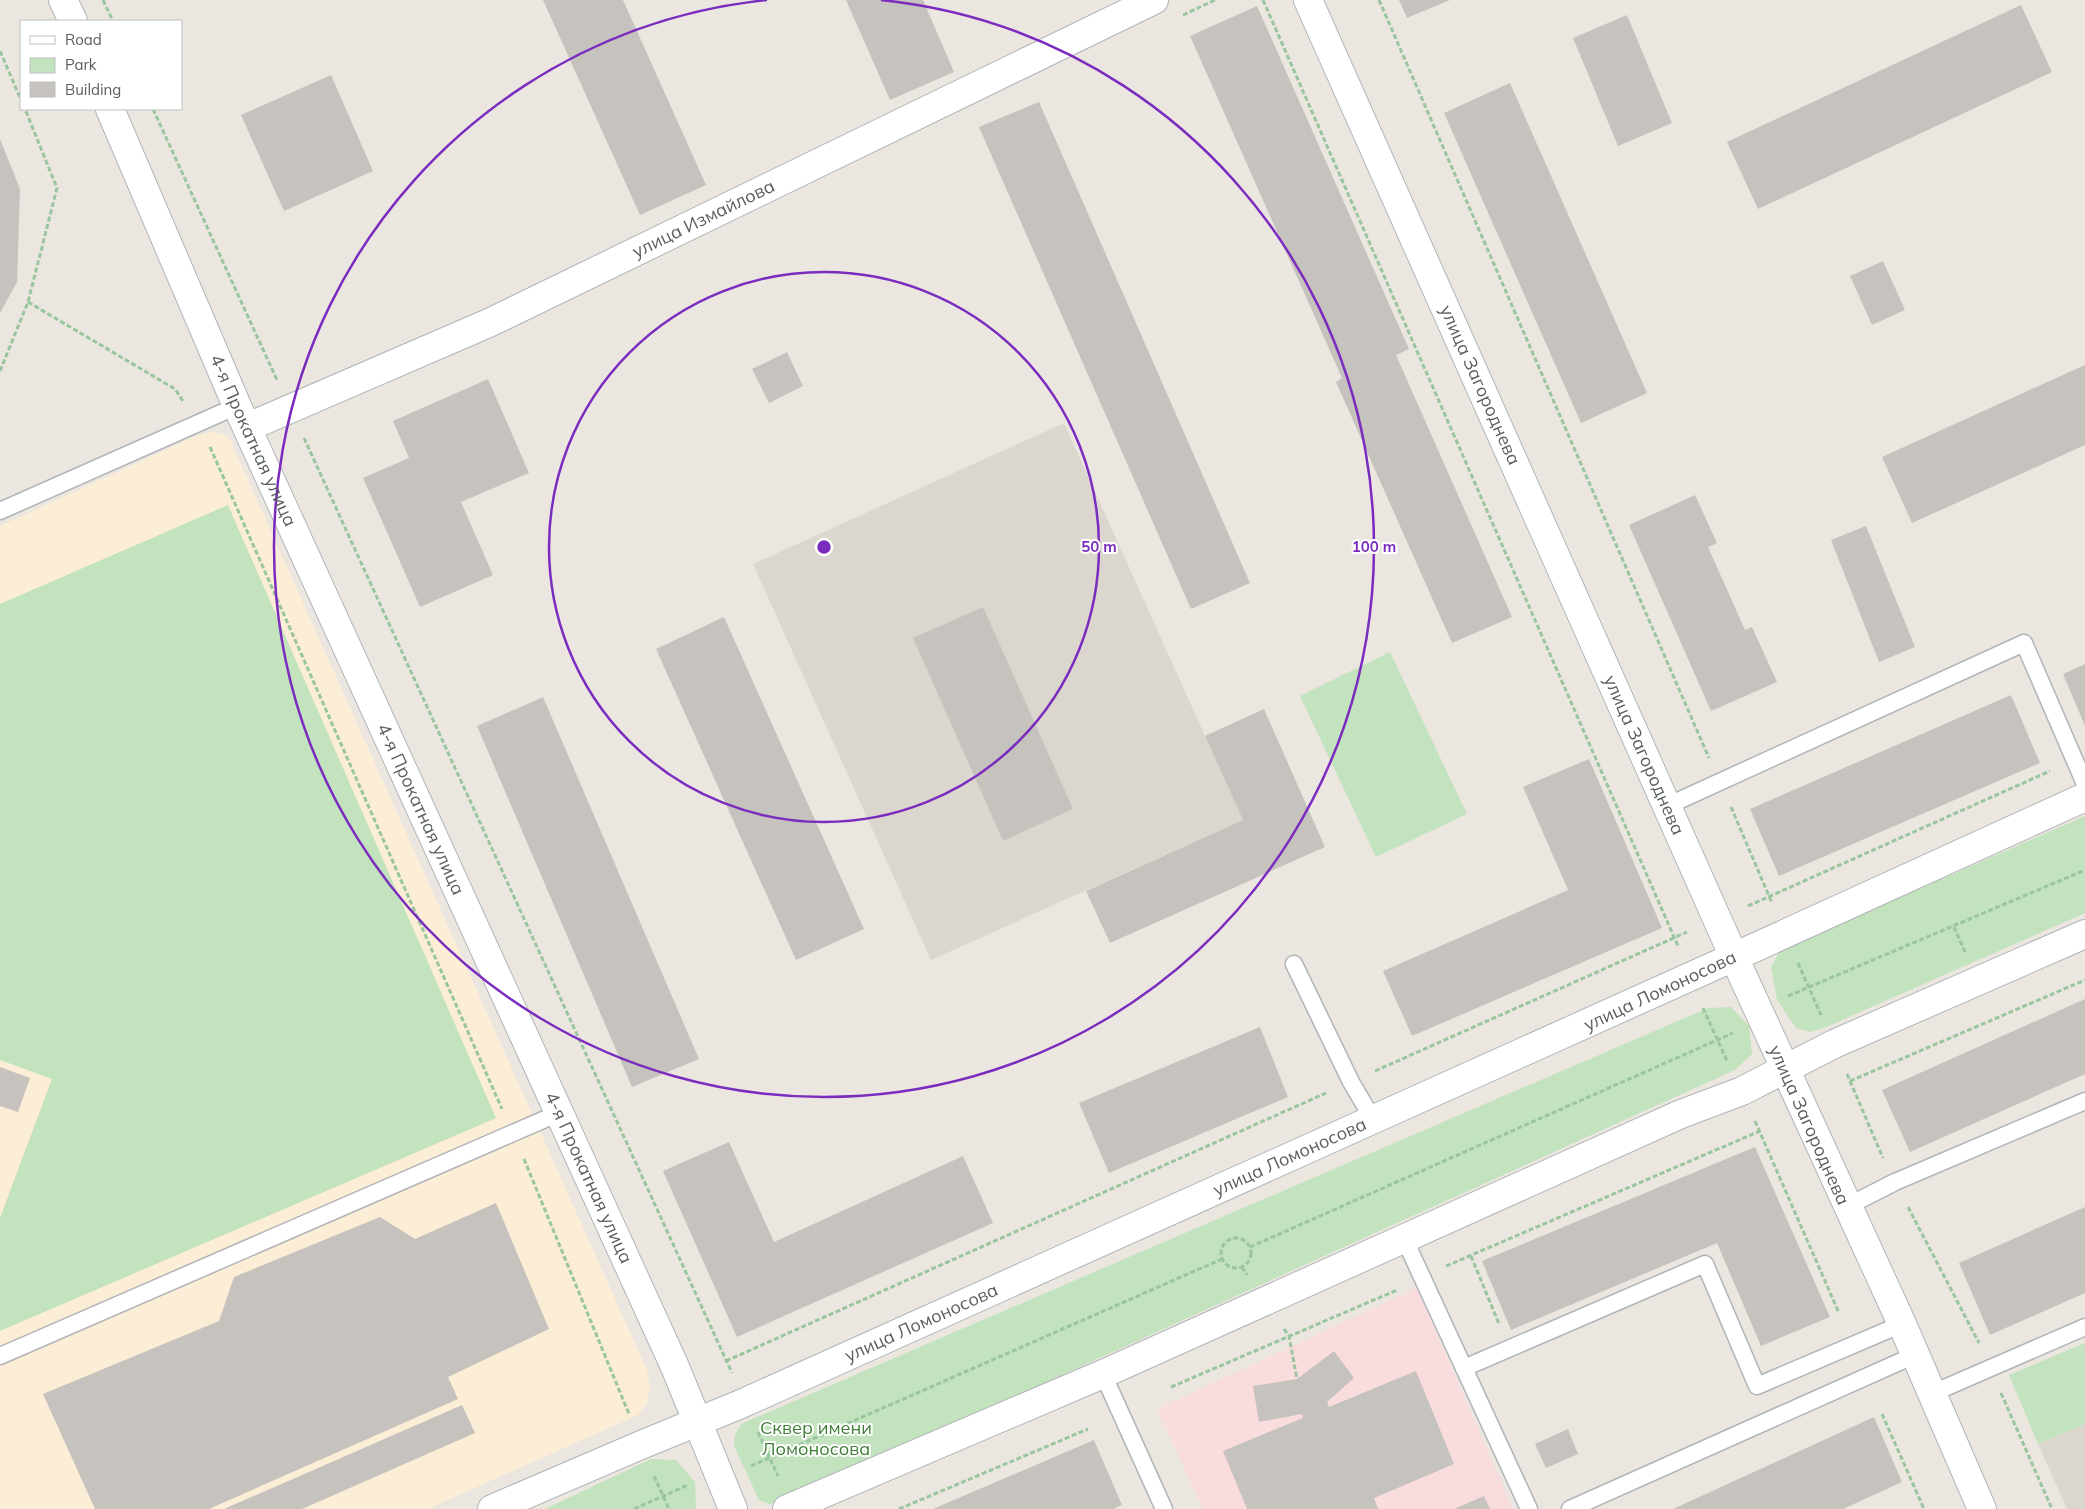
<svg xmlns="http://www.w3.org/2000/svg" width="2085" height="1509" font-family="Mulish,sans-serif">
<style>
.commercial{fill:#fbedd6}
.education{fill:#dbd7cf}
.medical{fill:#f9dcde}
.green{fill:#c3e2be}
.building{fill:#c6c2bd}
.lines{fill:none;stroke-linecap:round;stroke-linejoin:round}
.lane-casing{stroke:#b1b4b7;stroke-width:19}
.street-casing{stroke:#b1b4b7;stroke-width:30}
.secondary-casing{stroke:#b0b5b8;stroke-width:30}
.path{stroke:#99c59f;stroke-width:3;stroke-dasharray:5 2.5;stroke-linecap:butt}
.lane{stroke:#fff;stroke-width:16}
.street{stroke:#fff;stroke-width:28}
.secondary{stroke:#fff;stroke-width:28}
.ring{fill:none;stroke:#7b2cbf;stroke-width:2.5}
.labels{text-anchor:middle;stroke-width:4;stroke-linejoin:round;paint-order:stroke}
.street-label{font-size:18px;fill:#595e61;stroke:#fff}
.park-label{font-size:18px;fill:#417f39;stroke:#fff}
.centre{fill:#7b2cbf;stroke:#fff;stroke-width:2.5}
.ring-label{font-size:15px;text-anchor:middle;font-weight:bold;fill:#7b2cbf;stroke:#fff;stroke-width:4;stroke-linejoin:round;paint-order:stroke}
</style>
<rect width="100%" height="100%" fill="#ebe7e0"/>
<path class="commercial" d="M214,432L224,435L230,440L647,1370L650,1387L647,1403L638,1415L428,1509H0V526L198,435Z"/>
<g class="education">
<path d="M1064,423L1243,820L931,960L753,564Z"/>
<path d="M2085,1424V1509H2067L2038,1444Z"/>
</g>
<path class="medical" d="M1417,1288L1513,1509H1203L1157,1409Z"/>
<g class="green">
<path d="M228,505L496,1118L0,1331V1218L52,1079L0,1060V604Z"/>
<path d="M1390,652L1467,814L1376,857L1300,696Z"/>
<path d="M2085,816V913L1826,1027L1810,1032L1796,1028L1777,1000L1771,967L1779,952L1791,945Z"/>
<path d="M1731,1007L1749,1026L1752,1054L1735,1070L779,1503L769,1504L759,1500L734,1446L735,1435L741,1424L1708,1008Z"/>
<path d="M2085,1343V1424L2038,1444L2009,1375Z"/>
<path d="M651,1459L676,1460L695,1482L696,1509H545Z"/>
</g>
<g class="building">
<path d="M543,0H623L706,185L640,215Z"/>
<path d="M846,0H923L954,72L890,100Z"/>
<path d="M1399,0H1450L1407,18Z"/>
<path d="M2021,5L2052,72L1758,209L1727,142Z"/>
<path d="M1257,6L1409,349L1396,355L1512,617L1452,643L1336,382L1342,378L1190,36Z"/>
<path d="M1627,15L1672,123L1618,146L1573,38Z"/>
<path d="M331,75L373,171L284,211L241,115Z"/>
<path d="M1510,83L1647,393L1581,423L1444,113Z"/>
<path d="M1039,102L1250,583L1191,609L979,127Z"/>
<path d="M0,139L20,189L17,282L0,313Z"/>
<path d="M1883,261L1905,310L1872,325L1850,276Z"/>
<path d="M787,352L803,386L769,403L752,369Z"/>
<path d="M2085,365V445L1912,523L1882,457Z"/>
<path d="M488,379L529,473L461,502L493,575L420,607L363,478L409,458L393,421Z"/>
<path d="M1695,495L1717,543L1708,547L1745,630L1752,627L1777,682L1711,711L1629,525Z"/>
<path d="M1866,526L1915,647L1879,662L1831,540Z"/>
<path d="M983,607L1073,809L1003,841L913,638Z"/>
<path d="M724,617L864,929L796,960L656,649Z"/>
<path d="M2085,664V726L2063,674Z"/>
<path d="M2011,695L2040,763L1779,876L1750,809Z"/>
<path d="M543,697L699,1059L632,1087L477,726Z"/>
<path d="M1264,709L1325,847L1110,943L1086,891L1243,820L1205,736Z"/>
<path d="M1589,759L1662,928L1412,1036L1383,971L1568,890L1523,787Z"/>
<path d="M2085,999V1074L1910,1152L1882,1090Z"/>
<path d="M1260,1027L1288,1097L1109,1173L1079,1103Z"/>
<path d="M0,1067L30,1078L18,1112L0,1106Z"/>
<path d="M729,1142L774,1242L963,1156L993,1223L737,1337L663,1171Z"/>
<path d="M1755,1147L1830,1317L1761,1346L1717,1243L1511,1330L1482,1261Z"/>
<path d="M496,1203L549,1329L448,1377L458,1399L209,1509H95L43,1394L219,1321L234,1277L380,1217L415,1239Z"/>
<path d="M2085,1207V1293L1990,1335L1959,1263Z"/>
<path d="M1334,1351L1354,1378L1327,1402L1329,1407L1416,1371L1454,1464L1374,1498L1378,1509H1247L1223,1451L1303,1418L1302,1414L1259,1422L1253,1386L1297,1379Z"/>
<path d="M462,1405L475,1433L302,1509H224Z"/>
<path d="M1874,1417L1902,1482L1843,1509H1673Z"/>
<path d="M1568,1429L1578,1454L1546,1468L1535,1444Z"/>
<path d="M1094,1440L1122,1505L1113,1509H933Z"/>
<path d="M1484,1496L1490,1509H1454Z"/>
</g>
<g class="lines">
<g class="lane-casing">
<g id="lane">
<path d="M0,511L237,406"/>
<path d="M1667,806L2024,643L2085,784"/>
<path d="M1294,964L1351,1082L1374,1121"/>
<path d="M1846,1207L1895,1182L2085,1101"/>
<path d="M1404,1238L1529,1509"/>
<path d="M0,1356L559,1113"/>
<path d="M1464,1368L1705,1264L1757,1386L1902,1324"/>
<path d="M1103,1374L1164,1509"/>
<path d="M1933,1393L2085,1327"/>
<path d="M1570,1509L1915,1355"/>
</g>
</g>
<g class="street-casing">
<g id="street">
<path d="M63,0L73,21"/>
<path id="s1" d="M110,109L237,406L675,1367L733,1509"/>
<path id="s2" d="M248,427L491,322L1154,0"/>
<path d="M787,1509L1103,1374L1681,1114L1742,1091L1834,1044L2085,934"/>
<path d="M1982,1509L1902,1324L1734,957L2085,797"/>
</g>
</g>
<g class="secondary-casing">
<g id="secondary">
<path id="s3" d="M492,1509L641,1445L741,1404L1734,957L1308,0"/>
</g>
</g>
<g class="path">
<path d="M103,0L113,21"/>
<path d="M1263,0L1678,946"/>
<path d="M1379,0L1709,758"/>
<path d="M1183,15L1215,0"/>
<path d="M0,51L21,100"/>
<path d="M153,109L277,380"/>
<path d="M28,302L175,389L183,401"/>
<path d="M0,371L28,302L57,188L25,109"/>
<path d="M304,438L732,1373"/>
<path d="M210,447L502,1109"/>
<path d="M1731,807L1772,903"/>
<path d="M1748,906L2050,771"/>
<path d="M1954,927L1965,952"/>
<path d="M1798,963L1821,1015"/>
<path d="M1788,996L2085,870"/>
<path d="M1703,1008L1727,1061"/>
<path d="M1375,1071L1687,932"/>
<path d="M1847,1074L1883,1158"/>
<path d="M1850,1081L2085,980"/>
<path d="M1755,1121L1839,1313"/>
<path d="M524,1159L629,1414"/>
<path d="M1908,1207L1979,1343"/>
<circle cx="1236" cy="1253" r="15"/>
<path d="M1250,1247L1733,1033"/>
<path d="M1471,1256L1499,1324"/>
<path d="M1446,1266L1760,1131"/>
<path d="M1242,1267L1247,1275"/>
<path d="M1284,1329L1289,1336L1297,1379"/>
<path d="M726,1361L1326,1093"/>
<path d="M1171,1387L1397,1290"/>
<path d="M2001,1393L2052,1509"/>
<path d="M1882,1414L1924,1509"/>
<path d="M758,1432L778,1476"/>
<path d="M751,1466L1222,1259"/>
<path d="M654,1476L669,1509"/>
<path d="M634,1509L688,1485"/>
<path d="M899,1509L1088,1429"/>
</g>
<use href="#lane" class="lane"/>
<use href="#street" class="street"/>
<use href="#secondary" class="secondary"/>
</g>
<g class="ring">
<circle cx="824" cy="547" r="275"/>
<path d="M881 0A550 550 0 1 1 767 0"/>
</g>
<g class="labels">
<g class="street-label">
<text dy="6" stroke="none"><textPath href="#s2" startOffset="501">улица Измайлова</textPath></text>
<text transform="translate(1480 385) rotate(66)" y="6">улица Загороднева</text>
<text dy="6" stroke="none"><textPath href="#s1" startOffset="361">4-я Прокатная улица</textPath></text>
<text transform="translate(1644 755) rotate(66)" y="6">улица Загороднева</text>
<text dy="6" stroke="none"><textPath href="#s1" startOffset="766">4-я Прокатная улица</textPath></text>
<text transform="translate(1660 991) rotate(-25)" y="6">улица Ломоносова</text>
<text transform="translate(1809 1125) rotate(66)" y="6">улица Загороднева</text>
<text dy="6" stroke="none"><textPath href="#s3" startOffset="872">улица Ломоносова</textPath></text>
<text dy="6" stroke="none"><textPath href="#s1" startOffset="1171">4-я Прокатная улица</textPath></text>
<text dy="6" stroke="none"><textPath href="#s3" startOffset="468">улица Ломоносова</textPath></text>
</g>
<g class="park-label">
<text x="816" y="1434">Сквер имени<tspan x="816" dy="21">Ломоносова</tspan></text>
</g>
</g>
<circle cx="824" cy="547" r="8" class="centre"/>
<g class="ring-label">
<text x="1099" y="552">50 m</text>
<text x="1374" y="552">100 m</text>
</g>
<rect x="20" y="20" width="162" height="90" fill="#ffffff" stroke="#bdbfc0"/>
<rect x="30" y="36" width="25" height="8" fill="#ffffff" stroke="#bdbfc0"/>
<text x="65" y="45" font-size="15" fill="#595e61">Road</text>
<rect x="30" y="58" width="25" height="15" fill="#c3e2be" stroke="#bdbfc0"/>
<text x="65" y="70" font-size="15" fill="#595e61">Park</text>
<rect x="30" y="82" width="25" height="15" fill="#c6c2bd" stroke="#bdbfc0"/>
<text x="65" y="95" font-size="15" fill="#595e61">Building</text>
</svg>
